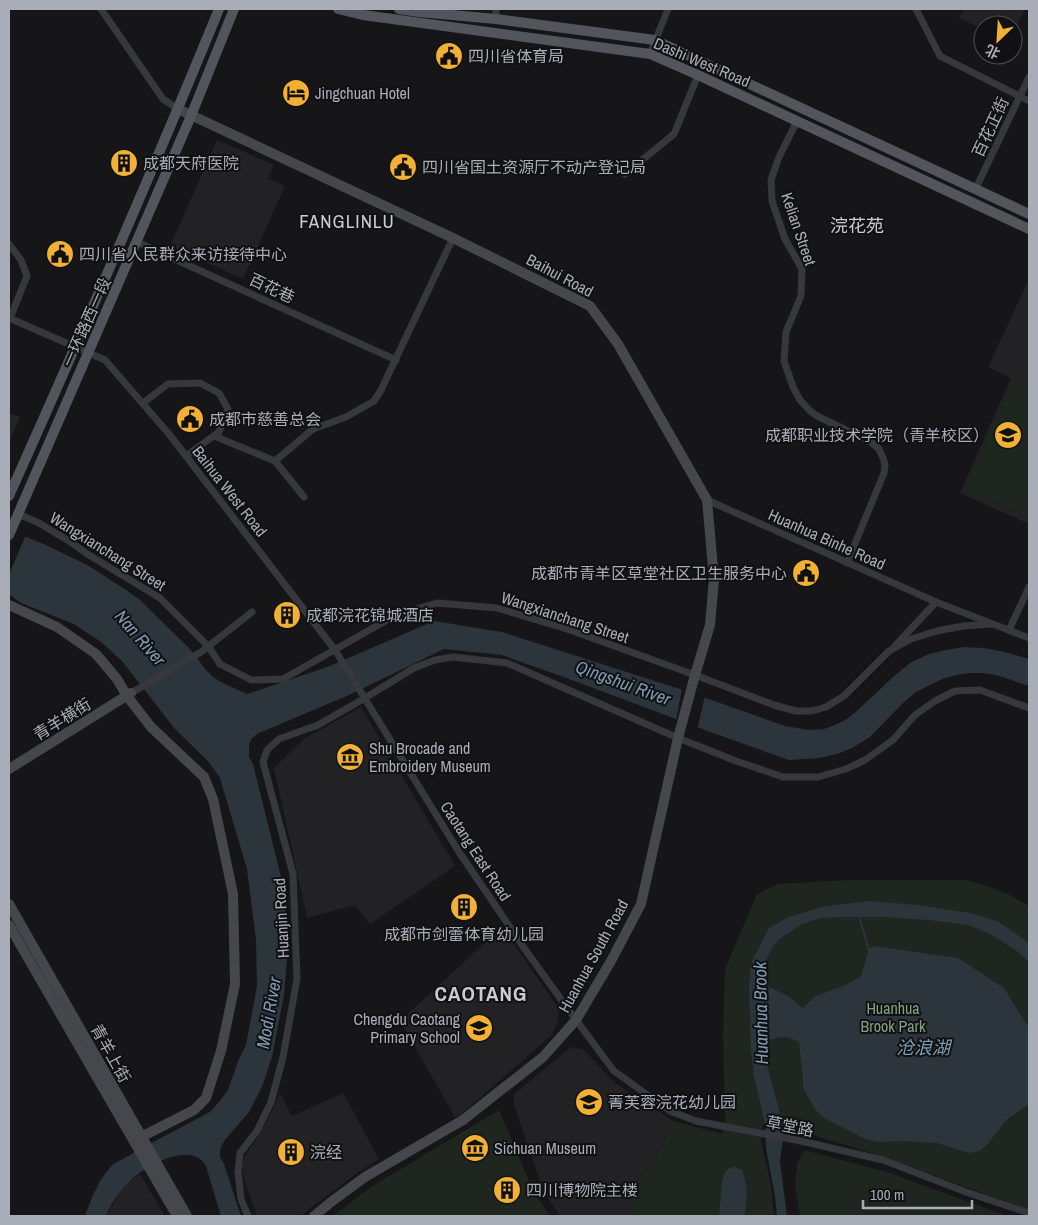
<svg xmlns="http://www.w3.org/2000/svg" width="1038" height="1225" font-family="'Archivo Narrow','Noto Sans SC',sans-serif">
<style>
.built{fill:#222225}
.green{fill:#1e261f}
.water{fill:#2c353c}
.pier{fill:#161618}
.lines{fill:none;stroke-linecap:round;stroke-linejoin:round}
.stream{stroke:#2c353c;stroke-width:2}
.street{stroke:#37383d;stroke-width:7}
.secondary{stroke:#45474d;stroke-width:10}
.primary{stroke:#53555c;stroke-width:10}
.labels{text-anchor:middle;stroke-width:4;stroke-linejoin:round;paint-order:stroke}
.poi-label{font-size:16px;fill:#a8adb8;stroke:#111113;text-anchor:start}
.street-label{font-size:16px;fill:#a8adb8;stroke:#111113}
.park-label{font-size:16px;fill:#7fa381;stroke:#111113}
.neighbourhood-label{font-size:18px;fill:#c9ccd4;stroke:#111113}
.water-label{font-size:18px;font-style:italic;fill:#7f9bb3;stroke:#111113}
.quarter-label{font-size:19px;letter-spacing:1px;fill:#c9ccd4;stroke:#111113}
.district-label{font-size:21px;font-weight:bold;letter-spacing:1px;fill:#c9ccd4;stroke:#111113}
</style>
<rect width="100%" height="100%" fill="#161618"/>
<g class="built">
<path d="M964,9H1025L1013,34V25H983V29L959,18Z"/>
<path d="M217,140L274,165L268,178L285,186L243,279L170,246Z"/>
<path d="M1029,279V524L960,493L1011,378L988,367Z"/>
<path d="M361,707L455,866L370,924L355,905L307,918L274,768L304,739Z"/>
<path d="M502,927L559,1009L558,1021L552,1035L459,1116L455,1117L400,1021Z"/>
<path d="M571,1047L583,1049L615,1083L673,1121L656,1159L627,1191L634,1216H560L548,1198L541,1184L514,1105V1094Z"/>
<path d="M280,1093L292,1116L343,1093L379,1159L357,1173L300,1216H257L244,1179L242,1167L244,1158L263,1128Z"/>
<path d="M140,1174L165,1216H106L120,1192L129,1182Z"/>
</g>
<g class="green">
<path d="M1014,379L1029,386V489L1018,513L965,489Z"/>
<path d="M9,413L20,417L9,442Z"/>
<path d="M850,880H967L987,886L1010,895L1029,906V1210L878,1155L800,1131L763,1125L761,1141L771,1186L774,1216H634L627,1191L656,1159L673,1121L722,1134L725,1119L723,1036L725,969L757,894L778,884Z"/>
<path d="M499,1110L533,1190L550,1216H333L371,1187Z"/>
<path d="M804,1150L887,1172L1007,1216H800L795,1185L797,1165Z"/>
</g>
<g class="water">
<path d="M9,530L46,545L89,566L123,588L139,599L190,649L206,670L213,677L223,683L247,694L330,666L434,621L502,632L683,690L785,726L809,730L824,729L835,725L847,719L857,711L893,677L910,663L929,654L946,650L964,647L984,648L1005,652L1029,659V686L996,675L983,673H969L956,675L942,679L916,692L902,704L870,737L852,748L837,754L819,758L789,760L713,733L572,680L502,655L444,649L349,695L259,733L252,738L249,745V757L253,764L282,881L285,904L288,946L284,995L272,1057L262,1087L249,1112L224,1141L220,1150V1157L224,1164L241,1216H221L206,1166C191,1139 143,1167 128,1183C119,1192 110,1205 106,1216H85L93,1195L100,1181L112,1165L157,1140L210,1112L219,1102L228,1090L238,1061L246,1045L257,986L256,940L247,869L220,778L208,761L175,729L122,661L101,642L74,624L21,603L9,594Z"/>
<path d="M869,901L917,905L971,913L999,922L1029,943V962L1017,951L992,935L968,925L929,920L881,917H843L821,918L802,924L781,938L773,946L765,963V985L788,996L803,1008L815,996L846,985L861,976L869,949L873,946L958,958L1004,988L1025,1022L1029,1026V1104L1006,1120L987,1145L979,1151L969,1153L937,1143L903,1141L878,1142L865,1139L824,1118L815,1109L803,1088V1077L799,1042C784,1034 780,1038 764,1041L767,1065L784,1128L780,1162L787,1216H777L775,1196L766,1149L765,1123L754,1076L751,1051L749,987L751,963L769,928L787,918L821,907Z"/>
<path d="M733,1166L742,1170C748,1186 748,1199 744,1216H719C721,1205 720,1179 726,1171C729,1168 730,1168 733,1166Z"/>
</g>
<g class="pier">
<path d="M9,528L26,535L9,574Z"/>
<path d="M682,688L705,696L697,730L676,721Z"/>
</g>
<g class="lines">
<path class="stream" d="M859,916L869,950"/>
<g class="street">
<path d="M101,9L163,99L178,109"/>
<path d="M916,9L940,56L1029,101"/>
<path d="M496,19V9"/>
<path d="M650,54L668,9"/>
<path d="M797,121L779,157L771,180L772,201L785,239L802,269L801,296L786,332L784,361L793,387L800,400L809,410L817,416L871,442L879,449L883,458L885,465L884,473L847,563"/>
<path d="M625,174L674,134L698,75"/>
<path d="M975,190L1029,77"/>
<path d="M137,242L396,360"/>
<path d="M9,244L21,260L27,276L10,318"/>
<path d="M9,318L105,360L169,434L335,650L459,852L524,948L576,1020L614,1071L670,1111L696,1121L801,1141L883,1160L966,1192L1029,1213"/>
<path d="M143,403L168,384L200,383L219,393L228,409L219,432L186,456"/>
<path d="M214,436L275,461L313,429L346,417L374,401L381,390L453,238"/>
<path d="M275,461L304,497"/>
<path d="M707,500L936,602L1029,638"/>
<path d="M18,514L37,522L69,541L89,555L160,598L208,646L220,664L251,680L283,679L396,615L437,603L497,608L567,629L695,675L774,705L796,711H812L826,707L844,696L889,651L911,639L937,631L963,626L991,624"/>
<path d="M1009,630L1029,587"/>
<path d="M895,646L936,602"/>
<path d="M131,693L201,652L252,612"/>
<path d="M248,1216L241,1199L238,1172L240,1153L257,1131L271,1102L283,1057L297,979L293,874L263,762L267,750L279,739L318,725L365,698L414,668L435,660L453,657L507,663L678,738L736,761L783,777H818L846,769L865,760L893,740L915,715L935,701L955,691L980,690L1029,708"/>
</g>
<g class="secondary">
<path d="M178,109L453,238L590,306L618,344L707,500L714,579L710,625L695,675L678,738L641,904L611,961L576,1020L543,1057L463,1120L365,1177L331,1202L314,1216"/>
<path d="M9,605L57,627L96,654L117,679L127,696L151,727L204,777L213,799L233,894L235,984L221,1051L206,1098L194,1110L141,1137"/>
<path d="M9,769L131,693"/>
<path d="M9,904L187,1216"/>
<path d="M9,925L177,1216"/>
</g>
<g class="primary">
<path d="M338,9L363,15L650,54L698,75L1029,229"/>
<path d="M399,9L419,12L496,19L655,40L1029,214"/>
<path d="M9,496C81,335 152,173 219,9"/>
<path d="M9,535L191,116L234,9"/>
</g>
</g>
<defs>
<g id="civic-disc" transform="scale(1.4375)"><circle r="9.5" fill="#f2b134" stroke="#111113"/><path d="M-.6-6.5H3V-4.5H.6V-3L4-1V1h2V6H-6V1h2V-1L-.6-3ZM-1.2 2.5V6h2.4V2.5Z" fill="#111"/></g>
<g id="hotel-disc" transform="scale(1.4375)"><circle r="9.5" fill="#f2b134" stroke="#111113"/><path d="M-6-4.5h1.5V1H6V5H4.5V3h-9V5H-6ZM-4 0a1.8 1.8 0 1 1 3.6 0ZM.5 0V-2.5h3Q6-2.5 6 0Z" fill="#111"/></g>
<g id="building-disc" transform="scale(1.4375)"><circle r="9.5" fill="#f2b134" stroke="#111113"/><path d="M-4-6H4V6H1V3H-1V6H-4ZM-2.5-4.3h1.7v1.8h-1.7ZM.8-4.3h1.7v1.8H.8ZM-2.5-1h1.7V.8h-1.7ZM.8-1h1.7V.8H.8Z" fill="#111"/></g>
<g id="university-disc" transform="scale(1.4375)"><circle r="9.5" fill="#f2b134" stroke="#111113"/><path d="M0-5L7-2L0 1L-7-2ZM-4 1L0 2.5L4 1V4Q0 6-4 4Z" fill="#111"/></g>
<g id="museum-disc" transform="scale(1.4375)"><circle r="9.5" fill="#f2b134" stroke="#111113"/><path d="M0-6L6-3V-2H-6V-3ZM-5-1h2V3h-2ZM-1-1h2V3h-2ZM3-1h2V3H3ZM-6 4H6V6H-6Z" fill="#111"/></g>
<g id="school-disc" transform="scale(1.4375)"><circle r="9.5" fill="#f2b134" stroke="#111113"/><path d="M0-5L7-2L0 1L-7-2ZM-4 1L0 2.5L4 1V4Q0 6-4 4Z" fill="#111"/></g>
</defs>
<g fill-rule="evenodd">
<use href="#civic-disc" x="449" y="56"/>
<use href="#hotel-disc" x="296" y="93"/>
<use href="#building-disc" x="124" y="163"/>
<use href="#civic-disc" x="403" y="167"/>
<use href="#civic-disc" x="60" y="254"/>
<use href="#civic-disc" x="190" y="419"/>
<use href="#university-disc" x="1008" y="435"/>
<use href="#civic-disc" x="806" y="573"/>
<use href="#building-disc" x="287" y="615"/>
<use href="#museum-disc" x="350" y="757"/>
<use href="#building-disc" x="464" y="907"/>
<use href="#school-disc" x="479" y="1028"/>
<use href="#school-disc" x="589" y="1102"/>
<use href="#museum-disc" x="475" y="1148"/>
<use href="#building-disc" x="291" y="1152"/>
<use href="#building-disc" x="507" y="1190"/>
</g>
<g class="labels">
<g class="poi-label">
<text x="468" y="62">四川省体育局</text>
<text x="315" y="99">Jingchuan Hotel</text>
<text x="143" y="169">成都天府医院</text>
<text x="422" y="173">四川省国土资源厅不动产登记局</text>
<text x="79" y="260">四川省人民群众来访接待中心</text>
<text x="209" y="425">成都市慈善总会</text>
<text x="989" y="441" text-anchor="end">成都职业技术学院（青羊校区）</text>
<text x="787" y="579" text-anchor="end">成都市青羊区草堂社区卫生服务中心</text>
<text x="306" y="621">成都浣花锦城酒店</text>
<text x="369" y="754">Shu Brocade and<tspan x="369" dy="18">Embroidery Museum</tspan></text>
<text x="464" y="940" text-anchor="middle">成都市剑蕾体育幼儿园</text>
<text x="460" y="1025" text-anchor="end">Chengdu Caotang<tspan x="460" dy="18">Primary School</tspan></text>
<text x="608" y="1108">菁芙蓉浣花幼儿园</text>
<text x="494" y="1154">Sichuan Museum</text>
<text x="310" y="1158">浣经</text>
<text x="526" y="1196">四川博物院主楼</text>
</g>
<g class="street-label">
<text transform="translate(702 62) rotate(23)" y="6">Dashi West Road</text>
<text transform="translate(990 127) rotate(-65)" y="6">百花正街</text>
<text transform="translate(799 229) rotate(71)" y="6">Kelian Street</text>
<text transform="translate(560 275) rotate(28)" y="6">Baihui Road</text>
<text transform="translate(272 288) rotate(25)" y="6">百花巷</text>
<text transform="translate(86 322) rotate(-66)" y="6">一环路西一段</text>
<text transform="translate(230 491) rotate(52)" y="6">Baihua West Road</text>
<text transform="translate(827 539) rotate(24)" y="6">Huanhua Binhe Road</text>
<text transform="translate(108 551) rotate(32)" y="6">Wangxianchang Street</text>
<text transform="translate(565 617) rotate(18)" y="6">Wangxianchang Street</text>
<text transform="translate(62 719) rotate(-32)" y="6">青羊横街</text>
<text transform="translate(476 851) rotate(57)" y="6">Caotang East Road</text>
<text transform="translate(281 918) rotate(-93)" y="6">Huanjin Road</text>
<text transform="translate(593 956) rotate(-61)" y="6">Huanhua South Road</text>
<text transform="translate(111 1053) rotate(61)" y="6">青羊上街</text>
<text transform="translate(790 1126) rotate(11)" y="6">草堂路</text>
</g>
<g class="park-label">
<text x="893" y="1014">Huanhua<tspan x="893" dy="18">Brook Park</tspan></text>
</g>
<g class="neighbourhood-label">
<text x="857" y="232">浣花苑</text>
</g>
<g class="water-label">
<text transform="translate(140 638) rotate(49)" y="6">Nan River</text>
<text transform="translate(623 683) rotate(20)" y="6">Qingshui River</text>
<text transform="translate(269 1013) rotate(-80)" y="6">Modi River</text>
<text transform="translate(761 1013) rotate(-91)" y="6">Huanhua Brook</text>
<text x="923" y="1054">沧浪湖</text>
</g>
<g class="quarter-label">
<text x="347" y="228">FANGLINLU</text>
</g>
<g class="district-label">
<text x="481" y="1001">CAOTANG</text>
</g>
</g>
<rect width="1038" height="1225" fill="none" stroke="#a8adb8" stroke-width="20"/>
<g transform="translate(998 40) rotate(205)"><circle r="24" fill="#111113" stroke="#4d4f55"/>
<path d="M0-4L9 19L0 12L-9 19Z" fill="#f2b134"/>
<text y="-8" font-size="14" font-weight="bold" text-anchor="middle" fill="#a8adb8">北</text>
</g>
<path d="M863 1200v8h109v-8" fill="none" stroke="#a8adb8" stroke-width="2.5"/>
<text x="870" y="1200" font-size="15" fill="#a8adb8" stroke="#111113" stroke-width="4" paint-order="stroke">100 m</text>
</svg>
